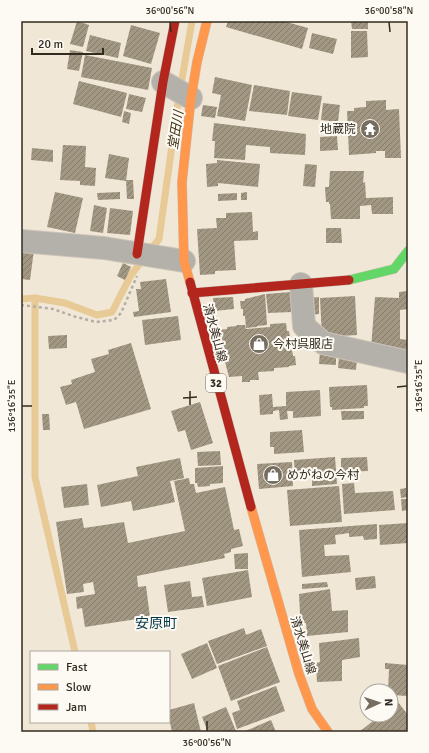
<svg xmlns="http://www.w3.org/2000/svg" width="429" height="753" font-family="Signika,'Noto Sans JP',sans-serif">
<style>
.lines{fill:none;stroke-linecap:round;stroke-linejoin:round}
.stream{stroke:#e7ca96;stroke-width:7}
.building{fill:url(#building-hatch)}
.street-casing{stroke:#ccc4b8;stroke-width:24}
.fast-casing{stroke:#ccc4b8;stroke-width:10}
.slow-casing{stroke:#ccc4b8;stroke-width:10}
.jam-casing{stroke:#ccc4b8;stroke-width:10}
.path{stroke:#b3aea6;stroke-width:2.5;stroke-dasharray:3 3;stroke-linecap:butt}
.street{stroke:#b4b0aa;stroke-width:22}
.fast{stroke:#63d668;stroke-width:9}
.slow{stroke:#ff974d;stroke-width:9}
.jam{stroke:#b3261e;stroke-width:9}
.ticks{fill:none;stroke:#322b1f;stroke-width:1.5}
.labels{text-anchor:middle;stroke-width:4;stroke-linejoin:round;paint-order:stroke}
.shield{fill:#fdf9f3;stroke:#6f695f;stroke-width:1}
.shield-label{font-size:11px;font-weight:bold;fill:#322b1f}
.poi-label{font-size:12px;fill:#322b1f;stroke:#fdf9f3;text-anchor:start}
.street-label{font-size:12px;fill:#322b1f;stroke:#fdf9f3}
.water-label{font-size:13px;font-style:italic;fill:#413113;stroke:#fdf9f3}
.quarter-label{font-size:14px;fill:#05374b;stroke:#fdf9f3}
.neatline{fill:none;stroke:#322b1f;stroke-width:1.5}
.ticks-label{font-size:10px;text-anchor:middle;fill:#322b1f}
</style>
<defs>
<pattern id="building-hatch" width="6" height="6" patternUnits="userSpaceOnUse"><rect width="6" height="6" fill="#a29782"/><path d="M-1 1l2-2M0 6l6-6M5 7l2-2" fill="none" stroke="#857b6a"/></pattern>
</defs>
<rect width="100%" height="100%" fill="#f1e7d6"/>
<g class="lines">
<g class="stream">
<path d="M35,298V477L75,652"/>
<path d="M21,299L35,298L65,303L97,315L112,312L131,275L159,239L178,102L192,21"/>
<path d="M91,722L93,732"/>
</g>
</g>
<g class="building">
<path d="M77,21L89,25L83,47L70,44Z"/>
<path d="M228,21H283L308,28L302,49L226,27Z"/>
<path d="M351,21H368V29H352Z"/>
<path d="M131,25L160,33L151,64L123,56Z"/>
<path d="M351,31H367L368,57L351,58Z"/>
<path d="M312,33L337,39L333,54L309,48Z"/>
<path d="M90,35L121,43L118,58L86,51Z"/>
<path d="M70,50L83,52L79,71L67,69Z"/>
<path d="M85,55L152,68L148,90L81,77Z"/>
<path d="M215,77L252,85L245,121L217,116L221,95L212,93Z"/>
<path d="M79,81L127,93L121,117L73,104Z"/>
<path d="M254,85L290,91L287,115L249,111Z"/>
<path d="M292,92L322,96L318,120L288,116Z"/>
<path d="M129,94L146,98L142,112L126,109Z"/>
<path d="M386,100V110L399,109L401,158H385V151H376V153L349,155L347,111H354V108L366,107V101Z"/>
<path d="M323,103L340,105L338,122L321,120Z"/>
<path d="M203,105L217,107L215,118L201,116Z"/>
<path d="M124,111L131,113L129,124L122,122Z"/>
<path d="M214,123L306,134L305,155L270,153V147L246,145L245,160L214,158L215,141H212Z"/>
<path d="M337,136L338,150L320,151V137Z"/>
<path d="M63,145L86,146L85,167L96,168L95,186L80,185V181L60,180Z"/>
<path d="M32,148L53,150V162L31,160Z"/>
<path d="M109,154L129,158L126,181L105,178Z"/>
<path d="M217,160L260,164L258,187L218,183V186L207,187L206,164L217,163Z"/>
<path d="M305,164L317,165L315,187L303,186Z"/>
<path d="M330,171H364L363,183L365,182L366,198L393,197V214H372L371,205L360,206V219H331L330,204H329V202H326L325,187H329Z"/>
<path d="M126,180H133L134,199H127Z"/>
<path d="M55,192L83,198L75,233L47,227Z"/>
<path d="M120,192V199L98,200L97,193Z"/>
<path d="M247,192V200H241V193Z"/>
<path d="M237,193V200L218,201V194Z"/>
<path d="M94,205L107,208L103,233L90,231Z"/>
<path d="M110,208L133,211L130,235L107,233Z"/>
<path d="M252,212L253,232L258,231V240L234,241L236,270L215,271V274L200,275L197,229L217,228L216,218H226V213Z"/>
<path d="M326,228H341L342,243H326Z"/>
<path d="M21,248L34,250L30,280L21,279Z"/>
<path d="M123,263L131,267L125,280L117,276Z"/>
<path d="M166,279L171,312L134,317L133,312L139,311L136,289H141L140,282Z"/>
<path d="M408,291V309L400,310V339L408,340V353L371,348L375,297L399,298V292Z"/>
<path d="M291,292L292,312L268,313L266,294Z"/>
<path d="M265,294L267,325L257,326V327L246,328L245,316H243V309H241L240,301H245V299Z"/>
<path d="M355,296L357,335L322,337L320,298Z"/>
<path d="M233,297L234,309L214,311L213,298Z"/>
<path d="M319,297V314L308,315V298Z"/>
<path d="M178,316L181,340L145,345L142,320Z"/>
<path d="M286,323L287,331H289L293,356H295L296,365L289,366V367L274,368V371L258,372L259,380H250V382H242V376L229,377L219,339L218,330L227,329V327L237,326L236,325H245L246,329L270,327V324Z"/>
<path d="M67,335V348L49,349L48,336Z"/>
<path d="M131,343L151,409L84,429L76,402L66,405L60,387L72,384L71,380L95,372L91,359L109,354L108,350Z"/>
<path d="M320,351L336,352V365L319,364Z"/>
<path d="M339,356L357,358L356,370L338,368Z"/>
<path d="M367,385L368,406H364V408L332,410V407H330L329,387Z"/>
<path d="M320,390L321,416L293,418V411H287L288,419L280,420L279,410L273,411V414L260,415L259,395L272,394L273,407L286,406V392Z"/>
<path d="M200,402L213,443L191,450L185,430L178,432L171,411Z"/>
<path d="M341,411H364V419L342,420Z"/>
<path d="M42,414H49L50,430H43Z"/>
<path d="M302,430L304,452L274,454V447H270V432Z"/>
<path d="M220,451L221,465L198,466L197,452Z"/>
<path d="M335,457L337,484L312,486V475L295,476L294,460Z"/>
<path d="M367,457L368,471L341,472V458Z"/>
<path d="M180,458L184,478L170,481L175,502L133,511L131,501L101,507L97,485L138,476L136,467Z"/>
<path d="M292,462L293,486L259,489L257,464Z"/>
<path d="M223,466V483L210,484V486L198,487L197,483H195V468Z"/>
<path d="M189,478L190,484H194L196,493L225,487L234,530L239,529L243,546L231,549V552L224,554L225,558L137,576L138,587L146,586L150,617L85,627L82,608L77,609L76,597L95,594L93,582L83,584L84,592L67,594L56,522L82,518L84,528L124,522L128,543L185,531L174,481Z"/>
<path d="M354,483L355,493L393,491L395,510L344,514L342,484Z"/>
<path d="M87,484L89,505L64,508L61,487Z"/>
<path d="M339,486L342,522L290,526L287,490Z"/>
<path d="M406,488L407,497L401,498L400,489Z"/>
<path d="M401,499H408V510L402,511Z"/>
<path d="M408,523V543L380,545L379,525Z"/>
<path d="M377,524V539L364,540L363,536L349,537V533L343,534L335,535L336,544L324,545L325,556L349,555L351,572L302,577L299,530Z"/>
<path d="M248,553V569H235L234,554Z"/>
<path d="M248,570L252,597L207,606L202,578Z"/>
<path d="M375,576L376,588L356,590L355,578Z"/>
<path d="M190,581L192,597L202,596L204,607L168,612L164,585Z"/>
<path d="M327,582L328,587L302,589V584Z"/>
<path d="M330,589L332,611L348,610V632L307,636L306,623H298V615L300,614L299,594Z"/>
<path d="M244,628L246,635L261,629L267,646L217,664L208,641Z"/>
<path d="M359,638L360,657L342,660V681L317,682L316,663L320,662L319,643Z"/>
<path d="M207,643L217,668L192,679L181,654Z"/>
<path d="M267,647L280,682L231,701L218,666Z"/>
<path d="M385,663L408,665V696L391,695V691H388L389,669H385Z"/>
<path d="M276,686L285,711L237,729L232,713L240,710L237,701Z"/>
<path d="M398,702L408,715V732H359L373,721L369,716L370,715H391V707Z"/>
<path d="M194,703L201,732H172L169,718V710Z"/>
<path d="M226,707L236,731L233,732H208L202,717Z"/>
<path d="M271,720L276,732H243Z"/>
</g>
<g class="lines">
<g class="street-casing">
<g id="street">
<path d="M163,82L191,98"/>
<path d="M21,241L104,248L184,261"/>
<path d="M301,284L304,326L323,343L408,362"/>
</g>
</g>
<g class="fast-casing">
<path id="fast" d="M349,280L394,269L408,251"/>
</g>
<g class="slow-casing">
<g id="slow">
<path d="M190,282L184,261L182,182L191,98L197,62L207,21"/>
<path d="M251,507L299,674L312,709L328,732"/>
</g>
</g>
<g class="jam-casing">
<g id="jam">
<path d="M137,254L163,82L175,21"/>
<path d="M190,282L251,507"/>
<path d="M192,293L349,280"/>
</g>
</g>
<path class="path" d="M21,305L53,309L76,317L96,322L114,320L121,313L137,276"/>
<use href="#street" class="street"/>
<use href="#fast" class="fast"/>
<use href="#slow" class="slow"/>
<use href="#jam" class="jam"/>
</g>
<path class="ticks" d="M170,22L171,32M389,22L390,32M397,387L407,386M190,391V405M183,398L197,397M22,406H32M207,721V731"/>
<defs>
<g id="temple-disc" transform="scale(1)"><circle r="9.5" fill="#756d5f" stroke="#fdf9f3"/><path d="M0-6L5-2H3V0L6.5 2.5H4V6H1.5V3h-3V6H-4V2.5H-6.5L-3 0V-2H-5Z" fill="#fff"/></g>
<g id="shop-disc" transform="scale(1)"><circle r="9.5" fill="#756d5f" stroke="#fdf9f3"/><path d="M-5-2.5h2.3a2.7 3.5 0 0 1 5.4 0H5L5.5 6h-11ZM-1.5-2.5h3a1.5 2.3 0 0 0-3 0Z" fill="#fff"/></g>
</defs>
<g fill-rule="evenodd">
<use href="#temple-disc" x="370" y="129"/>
<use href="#shop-disc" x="259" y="344"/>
<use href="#shop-disc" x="273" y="475"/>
</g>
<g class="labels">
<rect class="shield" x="206" y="374" width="20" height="18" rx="3"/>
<g class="shield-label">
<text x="216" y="387">32</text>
</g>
<g class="poi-label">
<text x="356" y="133" text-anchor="end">地蔵院</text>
<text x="273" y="348">今村呉服店</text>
<text x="287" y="479">めがねの今村</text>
</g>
<g class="street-label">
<text transform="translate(215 333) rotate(75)" y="4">清水美山線</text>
<text transform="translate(303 645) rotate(73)" y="4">清水美山線</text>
</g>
<g class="water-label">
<text transform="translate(175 130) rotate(-81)" y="5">堂田川</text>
</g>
<g class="quarter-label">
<text x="156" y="628">安原町</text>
</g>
</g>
<rect width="429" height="753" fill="none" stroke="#fdf9f3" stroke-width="44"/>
<rect x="30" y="651" width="140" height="72" fill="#fdf9f3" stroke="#aca79e"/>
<rect x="38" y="664" width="20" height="6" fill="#63d668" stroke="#aca79e"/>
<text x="66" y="671" font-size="12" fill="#322b1f">Fast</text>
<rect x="38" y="684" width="20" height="6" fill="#ff974d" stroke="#aca79e"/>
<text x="66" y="691" font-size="12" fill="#322b1f">Slow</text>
<rect x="38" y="704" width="20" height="6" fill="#b3261e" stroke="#aca79e"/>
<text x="66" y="711" font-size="12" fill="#322b1f">Jam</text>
<g transform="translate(379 703) rotate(87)"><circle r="19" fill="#fdf9f3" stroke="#aca79e"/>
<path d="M0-3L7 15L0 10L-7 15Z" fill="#756d5f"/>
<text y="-6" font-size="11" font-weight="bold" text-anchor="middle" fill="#322b1f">N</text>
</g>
<path d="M32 48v6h71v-6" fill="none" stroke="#322b1f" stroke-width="2"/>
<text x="38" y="48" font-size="12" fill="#322b1f" stroke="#fdf9f3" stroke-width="3" paint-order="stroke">20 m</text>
<rect x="22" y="22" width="385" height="709" class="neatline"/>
<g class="ticks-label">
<text x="170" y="14">36°00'56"N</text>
<text x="389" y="14">36°00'58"N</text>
<text transform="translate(418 386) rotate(-90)" y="4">136°16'35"E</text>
<text transform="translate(11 406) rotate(-90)" y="4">136°16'35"E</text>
<text x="207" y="746">36°00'56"N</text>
</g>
</svg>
